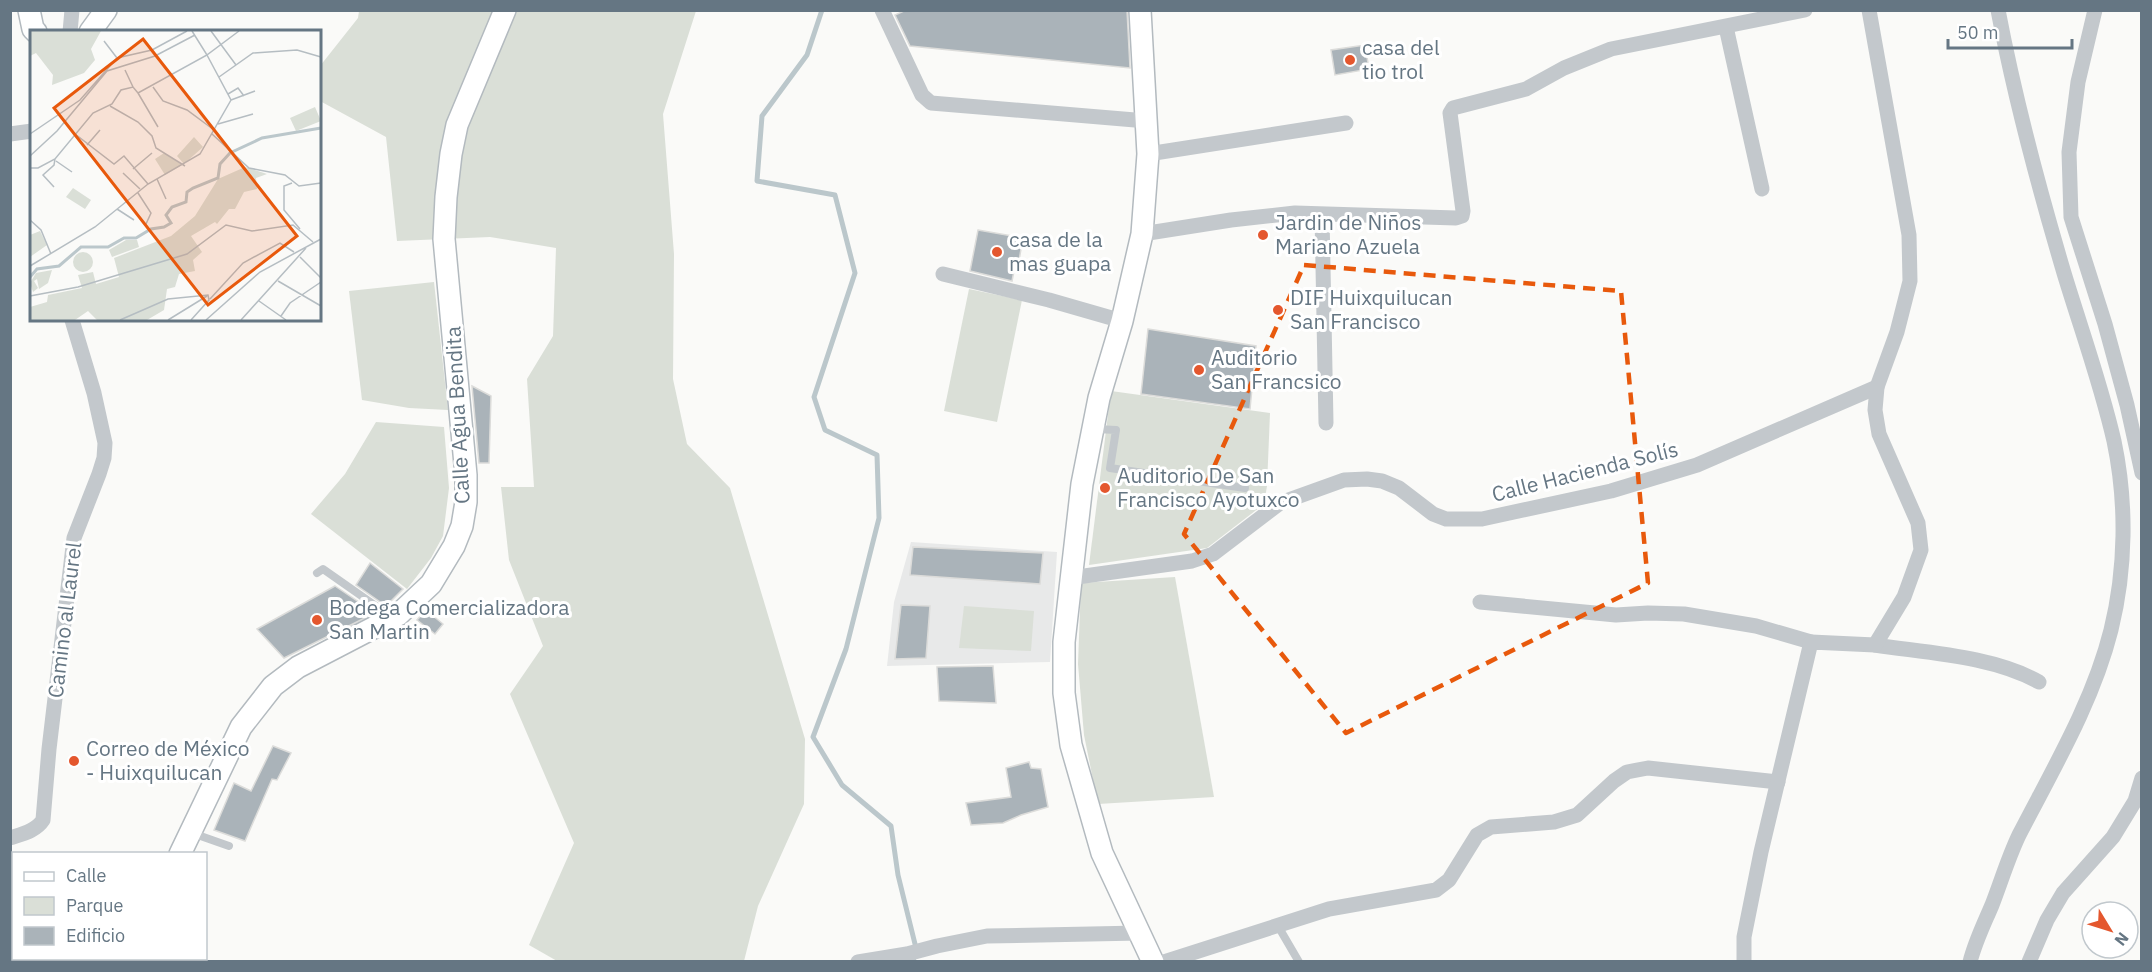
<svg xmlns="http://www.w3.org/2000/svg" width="2152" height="972" font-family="'IBM Plex Sans',sans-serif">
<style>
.built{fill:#e8e9e9}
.green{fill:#dadfd7}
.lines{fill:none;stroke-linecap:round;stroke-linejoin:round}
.stream{stroke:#bbc7cb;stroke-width:5}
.building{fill:#aab3b9;stroke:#dcdcda;stroke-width:1.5}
.secondary-casing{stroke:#b3babf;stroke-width:24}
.service{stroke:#c3c8cc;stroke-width:8}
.minor{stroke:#c3c8cc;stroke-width:15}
.secondary{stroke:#fff;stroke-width:21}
.marked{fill:none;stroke:#e8590c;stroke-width:4.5;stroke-dasharray:12 8;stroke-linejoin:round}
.poi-dot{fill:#e4572e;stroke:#fff;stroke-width:2}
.labels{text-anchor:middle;stroke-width:6;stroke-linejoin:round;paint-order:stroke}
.poi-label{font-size:21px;fill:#657683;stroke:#fff;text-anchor:start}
.street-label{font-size:21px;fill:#657683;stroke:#fff}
.inset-river{fill:none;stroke:#bbc7cb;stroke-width:3}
.inset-road{fill:none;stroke:#b5bdc2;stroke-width:1.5}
.view{fill:#e8590c;fill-opacity:0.15;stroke:#e8590c;stroke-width:3}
.inset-edge{fill:none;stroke:#657683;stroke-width:3}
</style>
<rect width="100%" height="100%" fill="#fafaf8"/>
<path class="built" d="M911,542L1057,552L1050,662L887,666L894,602Z"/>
<g class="green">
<path d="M359,11H696L663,114L674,254L673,379L687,444L730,488L805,739L804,804L758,906L744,961H557L529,945L574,843L510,694L543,646L509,560L501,487H534L527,379L553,336L556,248L490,237L397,241L386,137L320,101V66L358,18Z"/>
<path d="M434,282L448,410L409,408L362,400L349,291Z"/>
<path d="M969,289L1022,300L997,422L944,411Z"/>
<path d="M1111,391L1270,413L1267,486L1264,504L1207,548L1089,565Z"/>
<path d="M376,422L444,427L449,488L443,536L431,558L407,589L311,514L345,474Z"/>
<path d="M1175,577L1214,797L1098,804L1084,735L1078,664L1081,583Z"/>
<path d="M964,606L1034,611L1031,651L959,648Z"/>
<path d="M13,886L14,958L53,959L52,961H11L10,887Z"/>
</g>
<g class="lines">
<path class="stream" d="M822,10L807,55L762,116L757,181L835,195L855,273L814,397L825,430L877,455L879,518L846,649L813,737L842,785L891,826L898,875L916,948L913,962"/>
</g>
<g class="building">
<path d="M906,10H1127L1130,68L910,46L895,15Z"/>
<path d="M1365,45L1369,69L1335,75L1331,50Z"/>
<path d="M978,230L1023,238L1018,266H1015L1012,281L970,271Z"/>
<path d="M1148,329L1256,346L1250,409L1141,394Z"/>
<path d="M472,386L491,396L489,463H479Z"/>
<path d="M913,547L1043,553L1040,584L910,575Z"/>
<path d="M370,563L403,589L386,606L356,585Z"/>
<path d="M335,586L375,613L284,658L257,629Z"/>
<path d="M901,605L930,606L926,658L895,659Z"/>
<path d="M426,610L443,624L435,634L417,620Z"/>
<path d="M993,666L996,703L939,701L937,667Z"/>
<path d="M273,746L291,753L277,780L272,779L245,841L214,830L234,783L251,791Z"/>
<path d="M1029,762L1031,768L1041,769L1048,807L1021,815L1003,823L971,825L966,803L1011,797L1006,768Z"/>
</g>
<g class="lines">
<g class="secondary-casing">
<g id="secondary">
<path d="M29,10L33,29L36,32"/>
<path d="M1140,10L1148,154L1142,234L1122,321L1099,398L1082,484L1064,642V693L1071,745L1102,853L1153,962"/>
<path d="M90,32L106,10"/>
<path d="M180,854L241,727L273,686L298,667L398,615L431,584L454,546L462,526L466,502V475L444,239L446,197L451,154L457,125L505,10"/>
<path d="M120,962L122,958"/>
</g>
</g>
<g class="service">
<path d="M1096,429L1116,430L1110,468L1245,488"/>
<path d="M317,573L323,569L383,611"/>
<path d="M192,833L229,846"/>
<path d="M1278,926L1299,962"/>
</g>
<g class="minor">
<path d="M882,10L922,95L931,103L1147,121"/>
<path d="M2095,10L2078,82L2069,152L2071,217L2105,324L2127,405L2142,473"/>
<path d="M1726,27L1762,189"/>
<path d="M70,32L72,10"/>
<path d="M10,134L32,131"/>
<path d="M1148,154L1346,123"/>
<path d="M1322,215L1326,423"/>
<path d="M1142,234L1231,220L1295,213L1456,218L1462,216L1463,211L1450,113L1453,108L1526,89L1564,68L1611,49L1805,10"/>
<path d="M943,274L1049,300L1122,321"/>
<path d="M1070,578L1192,561L1213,554L1280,503L1344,480L1367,479L1382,481L1399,488L1433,514L1446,519H1482L1611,491L1697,465L1877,387"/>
<path d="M1480,602L1616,615L1648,613L1684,614L1756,626L1811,642"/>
<path d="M1875,645C1928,653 1993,656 2039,682"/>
<path d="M10,838C22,834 36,831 43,820L49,749L74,538L99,474L104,458L105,443L94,393L72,320"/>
<path d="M858,962L907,954L937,946L987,936L1140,933"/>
<path d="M1164,962L1329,909L1436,890L1449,880L1477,835L1491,827L1554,822L1577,815L1614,781L1627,772L1648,768L1778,782"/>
<path d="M1744,962V937L1761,852L1811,642L1875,645L1904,597L1921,550L1918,523L1879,434L1875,410L1877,387L1897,332L1910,281L1909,235L1869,10"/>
<path d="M1970,962C1975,942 1984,924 1992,905C2001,882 2008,858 2019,835C2053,769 2093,702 2111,630C2126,569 2127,503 2114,441C2101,384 2081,329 2064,273C2038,185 2015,100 1998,10"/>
<path d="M2029,962L2047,920L2063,893L2113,837L2135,801L2142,778"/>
</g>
<use href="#secondary" class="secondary"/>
</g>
<path class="marked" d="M1304,265L1621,291L1648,583L1346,733L1184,534Z"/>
<g class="poi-dot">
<circle cx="1350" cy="60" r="6"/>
<circle cx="1263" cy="235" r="6"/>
<circle cx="997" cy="252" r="6"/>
<circle cx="1278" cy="310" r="6"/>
<circle cx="1199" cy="370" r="6"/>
<circle cx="1105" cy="488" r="6"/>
<circle cx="317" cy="620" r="6"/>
<circle cx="74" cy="761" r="6"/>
</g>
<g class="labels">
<g class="poi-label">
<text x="1362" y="55">casa del<tspan x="1362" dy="24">tio trol</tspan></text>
<text x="1275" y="230">Jardin de Niños<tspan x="1275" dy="24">Mariano Azuela</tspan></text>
<text x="1009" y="247">casa de la<tspan x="1009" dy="24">mas guapa</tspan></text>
<text x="1290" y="305">DIF Huixquilucan<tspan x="1290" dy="24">San Francisco</tspan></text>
<text x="1211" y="365">Auditorio<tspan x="1211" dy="24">San Francsico</tspan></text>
<text x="1117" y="483">Auditorio De San<tspan x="1117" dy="24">Francisco Ayotuxco</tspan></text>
<text x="329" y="615">Bodega Comercializadora<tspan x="329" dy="24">San Martin</tspan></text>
<text x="86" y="756">Correo de México<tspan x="86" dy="24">- Huixquilucan</tspan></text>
</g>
<g class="street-label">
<text transform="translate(458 415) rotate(-93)" y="7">Calle Agua Bendita</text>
<text transform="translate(1585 472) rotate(-14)" y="7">Calle Hacienda Solís</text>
<text transform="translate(65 620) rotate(-83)" y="7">Camino al Laurel</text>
</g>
</g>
<g transform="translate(30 30)">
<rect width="291" height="291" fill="#fafaf8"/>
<path d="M0,1H71L61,19L65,30L54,43L22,55L23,45L6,23L0,26ZM285,77L291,91L266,101L260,88ZM164,107L173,117L154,134L147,126ZM134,123L152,135L135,145L125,129ZM215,137L237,144L226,148L227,159L214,162L205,179H199L187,194L185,192L161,206L172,222L163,230L165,241L149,244L145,257L137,259L134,280L117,290H67L58,281L45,290H0V277L17,272L18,265L52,258L48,245L63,242L66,254L89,247L84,228L141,206L165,186L188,149ZM43,158L61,170L55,179L36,167ZM10,201L17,215L0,227V205ZM96,210H107L109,217L82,227L79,220ZM43 232a10 10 0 1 1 20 0a10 10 0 1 1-20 0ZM22,240L18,253L9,259L7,249L4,251L8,258L3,262L0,253L6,243Z" fill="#dadfd7"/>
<path class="inset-river" d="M0,247L7,239L29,236L51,217H78L94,208H106L121,199L134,197L141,193L136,185L142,177L156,172L157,162L163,158L188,148L190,134L200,123L232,108L291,98"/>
<path class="inset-road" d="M181,1L206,35M74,11L87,28M95,40L103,57M189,47L223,23L267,20L291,27M123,57L133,71L157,80L184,100M108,63L128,97M198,64L208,58L214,66M201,70L225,61M80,76L108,92L122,106L126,118L155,136M188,94L223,84M0,104L50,70L87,28L122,20L157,1M45,104L84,134L94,126L118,154M182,104L219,138L255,145L269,156L291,153M57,115L70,100M0,126L27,101L77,41L125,26L165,5M26,131L42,142M0,138H8L25,129L63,83L82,74L91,60L103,57L108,63L177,25L162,1M103,139L122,123M93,143L110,159M127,149L136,169M262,153L254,156V180L270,199M24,157L13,145L24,135L25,129M108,163L121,183L116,194M87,179L104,190M0,190L11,200L21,224M270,227L291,248M0,236L65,197L118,154L170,124L201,70L177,25L209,1M248,251L291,276M0,266L48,257L157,224L196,195L222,201L263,195L283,212M180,269L213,233L250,213L264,222M229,271L256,290M251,286L260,273L291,252M90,290L138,269L178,265L179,270L161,290M138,290L177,266M176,290L230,242L291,209M211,290L276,218"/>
<path class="view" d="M113,9L267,206L178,275L24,78Z"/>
<rect width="291" height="291" class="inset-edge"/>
</g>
<rect width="2152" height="972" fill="none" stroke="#657683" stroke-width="24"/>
<rect x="12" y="852" width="195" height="108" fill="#ffffff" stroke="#c1c8cd" stroke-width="1.5"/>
<rect x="24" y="872" width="30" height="9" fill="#ffffff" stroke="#c1c8cd" stroke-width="1.5"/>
<text x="66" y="882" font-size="18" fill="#657683">Calle</text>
<rect x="24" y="897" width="30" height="18" fill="#dadfd7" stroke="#c1c8cd" stroke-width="1.5"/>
<text x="66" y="912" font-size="18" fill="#657683">Parque</text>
<rect x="24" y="927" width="30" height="18" fill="#aab3b9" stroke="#c1c8cd" stroke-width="1.5"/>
<text x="66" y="942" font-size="18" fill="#657683">Edificio</text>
<g transform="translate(2110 930) rotate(128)"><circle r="28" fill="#ffffff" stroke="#c1c8cd" stroke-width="1.5"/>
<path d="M0-4.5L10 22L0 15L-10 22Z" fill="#e4572e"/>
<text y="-9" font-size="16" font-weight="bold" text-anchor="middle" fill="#657683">N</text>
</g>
<path d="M1948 39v9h124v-9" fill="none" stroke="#657683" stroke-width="3"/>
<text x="1957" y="39" font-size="18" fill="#657683" stroke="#ffffff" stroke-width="4.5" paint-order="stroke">50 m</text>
</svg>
